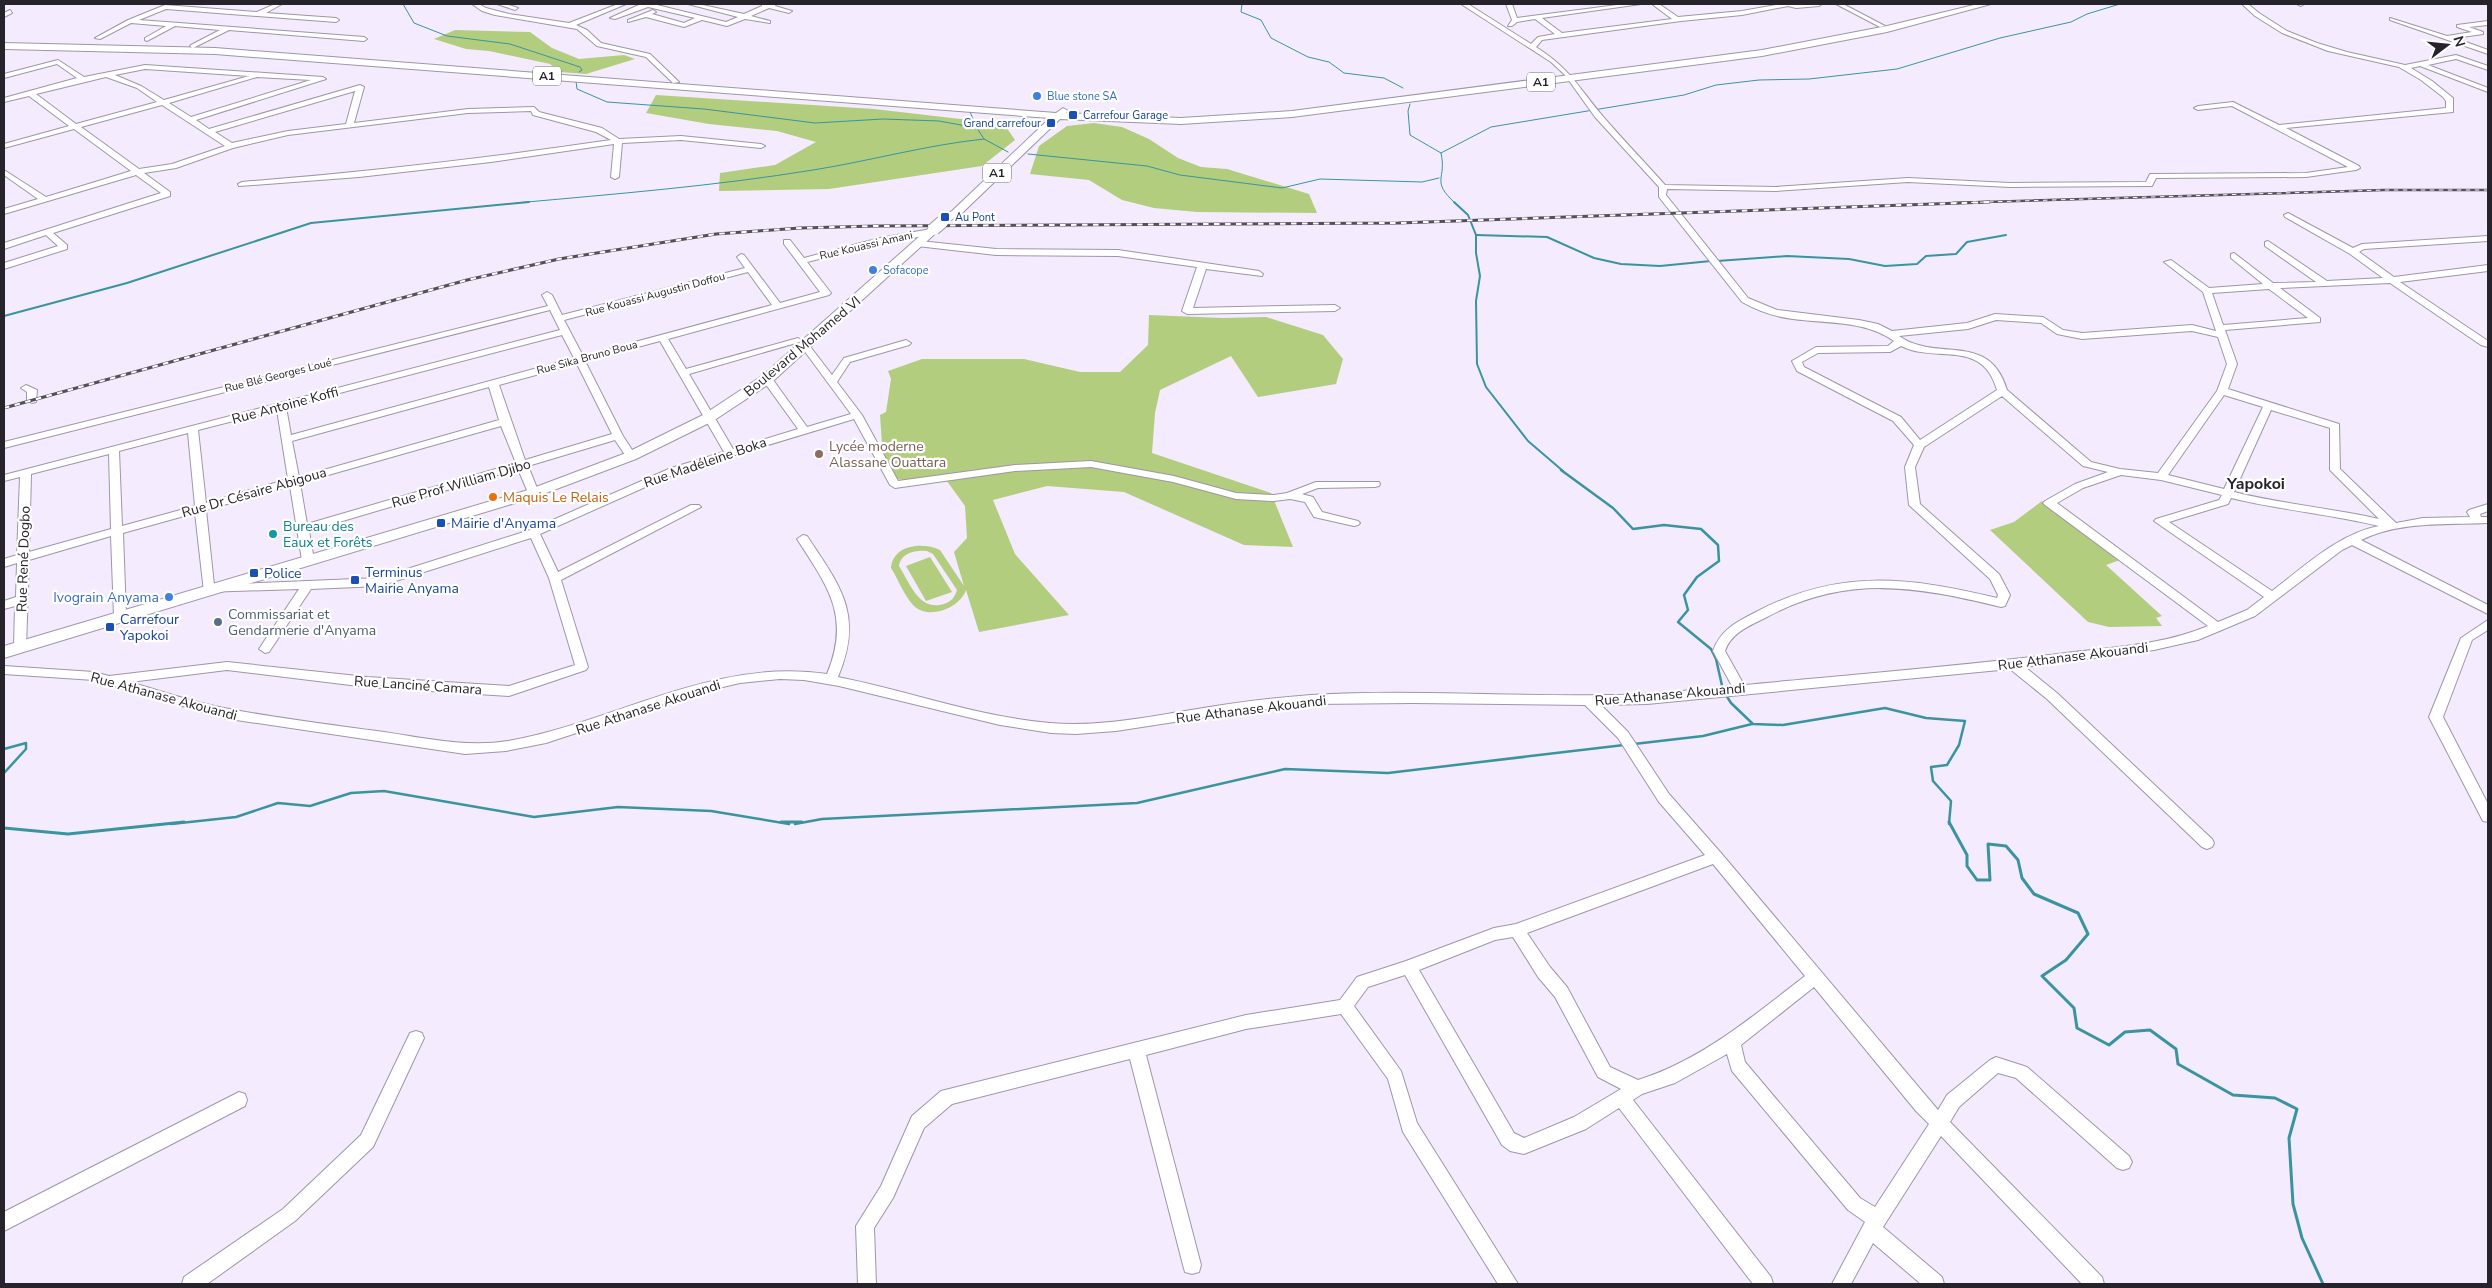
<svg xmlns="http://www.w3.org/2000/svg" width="2492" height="1288" font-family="'Nunito Sans',sans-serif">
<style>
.green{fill:#b2cd7d;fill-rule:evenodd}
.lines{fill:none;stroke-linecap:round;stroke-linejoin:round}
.stream-far3{stroke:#3994a0;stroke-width:1}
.stream-far2{stroke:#3994a0;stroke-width:2}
.stream-far1{stroke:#3994a0;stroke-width:2.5}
.stream{stroke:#3994a0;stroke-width:3}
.minor-casing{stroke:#9e96a7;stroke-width:2}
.major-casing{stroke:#9e96a7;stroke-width:2}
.minor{fill:#fff;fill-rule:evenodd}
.major{fill:#fff;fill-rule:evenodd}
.rail-far1-casing{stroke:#544f59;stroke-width:2.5}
.rail-casing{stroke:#544f59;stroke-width:3}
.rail-far1{stroke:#fff;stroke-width:1;stroke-dasharray:4.5;stroke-linecap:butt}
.rail{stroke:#fff;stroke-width:2;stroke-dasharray:5.5;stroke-linecap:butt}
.major-bridge-casing{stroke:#9e96a7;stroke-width:14;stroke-linecap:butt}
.major-bridge{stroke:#fff;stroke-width:12}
.shop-dot{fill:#3f7fe0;stroke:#fff;stroke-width:2}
.transit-dot{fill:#1a4fb4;stroke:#fff;stroke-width:2}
.education-dot{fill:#8d6e63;stroke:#fff;stroke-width:2}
.food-dot{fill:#e8710a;stroke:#fff;stroke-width:2}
.culture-dot{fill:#0f9aa8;stroke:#fff;stroke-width:2}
.service-dot{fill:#5c6f8a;stroke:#fff;stroke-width:2}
.labels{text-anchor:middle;stroke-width:4.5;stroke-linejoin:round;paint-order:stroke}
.far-shop-label{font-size:11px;fill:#366cbe;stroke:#fff;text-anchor:start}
.far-transit-label{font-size:11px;fill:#164399;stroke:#fff;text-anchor:start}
.far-street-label{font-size:11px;fill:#27232a;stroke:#fff}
.shield{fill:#fff;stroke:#68656a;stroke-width:1}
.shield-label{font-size:12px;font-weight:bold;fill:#27232a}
.street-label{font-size:14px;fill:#27232a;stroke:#fff}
.education-label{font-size:14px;fill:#785e54;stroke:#fff;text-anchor:start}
.food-label{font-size:14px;fill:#c56008;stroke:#fff;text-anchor:start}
.transit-label{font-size:14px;fill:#164399;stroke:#fff;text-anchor:start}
.culture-label{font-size:14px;fill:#0d838f;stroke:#fff;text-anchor:start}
.shop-label{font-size:14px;fill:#366cbe;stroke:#fff;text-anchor:end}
.service-label{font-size:14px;fill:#4e5e75;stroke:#fff;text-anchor:start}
.quarter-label{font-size:16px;font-weight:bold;fill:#27232a;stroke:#fff}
</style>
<rect width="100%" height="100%" fill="#f4ebff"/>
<g class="green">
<path d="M455,30L530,32L552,48L579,59L624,55L635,59L586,74L560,72L550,64L489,51L466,49L434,39Z"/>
<path d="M656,95L874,109L1004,124L1015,140L982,166L829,189L719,191L720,173L775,165L816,142L777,131L709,124L646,113Z"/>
<path d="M1094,123L1122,127L1149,139L1178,158L1201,167L1227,169L1309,194L1317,213L1197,212L1154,208L1122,200L1089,180L1030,174L1039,146L1067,126Z"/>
<path d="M1149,315L1222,318L1266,317L1323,335L1343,359L1336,384L1258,397L1231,356L1160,390L1155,413L1152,453L1271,493L1293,547L1244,545L1124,492L1047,486L993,500L1015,554L1069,615L979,632L966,590C960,608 928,621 913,605C904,595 898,579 891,568C893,544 924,542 940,550L964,586L954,552L967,538L965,506L944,477L905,480L896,479L883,459L880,415L886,412L891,379L888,371L922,359H1024L1080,372H1120L1148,345ZM927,551L933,554L957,590C955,597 951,602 944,604C919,612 910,583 899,566C901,553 915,550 927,551Z"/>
<path d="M2042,501L2120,560L2106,565L2162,616L2156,618L2162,626L2109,627L2088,622L1990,530L2014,522Z"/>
<path d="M930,557L952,592L926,601L906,566Z"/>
</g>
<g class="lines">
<g class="stream-far3">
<path d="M403,4L414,23L447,36L510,44L580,67L582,70L579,72"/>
<path d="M1242,4L1241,12L1261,20L1271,38L1308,57L1329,62L1344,73L1384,78L1403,88"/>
<path d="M576,81L577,89L607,102L704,109L815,123L883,119L939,121L977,128L984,139L1008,152"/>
<path d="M1410,104L1408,111L1410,135L1441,153C1447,180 1430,180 1455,203"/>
<path d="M970,112L977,128"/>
<path d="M1441,153L1491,127L1684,95L1716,85L1759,80L1809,79L1897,69L2000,38L2071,22L2087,14L2120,4"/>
<path d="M1028,154L1147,166L1180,175L1282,188L1320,179L1422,182L1439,178"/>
<path d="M516,203C615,194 715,186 813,170C870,161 926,145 984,139"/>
</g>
<g class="stream-far2">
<path d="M1454,202L1468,215L1476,235V253L1480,276L1476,301L1477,364L1486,387L1528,441L1563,471"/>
<path d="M1476,235L1547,237L1594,258L1621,264L1660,266L1711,261"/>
<path d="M1717,261L1787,256L1849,259L1885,266L1917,264L1926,256L1956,254L1967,242L2006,235"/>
<path d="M4,316L127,283L311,223L529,202"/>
</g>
<g class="stream-far1">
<path d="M1561,470L1613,508L1633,529L1664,525L1701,529L1718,545L1719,561L1697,577L1684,595L1688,610L1678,622L1711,649L1716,659L1723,690"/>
<path d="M1726,695L1731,703L1753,724L1783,725L1885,708L1926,718L1965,721L1959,745L1947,765L1931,767L1933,781L1951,801L1949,824"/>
<path d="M1634,744L1703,736L1752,724"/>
<path d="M4,749L26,743V749L4,773"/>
<path d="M171,824L236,817L278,803L310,806L351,793L384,791L534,817L618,807L711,811L789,824"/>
<path d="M795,824L822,819L1137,803L1285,769L1388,773L1624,745"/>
</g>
<g class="stream">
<path d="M781,822H802"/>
<path d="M1949,822L1967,855V866L1977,880H1990L1988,844L2006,846L2018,860L2022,878L2034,894L2078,913L2088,934L2066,960L2042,976L2074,1008L2077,1028L2109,1045L2125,1032L2150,1030L2176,1049L2178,1064L2233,1095L2275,1098L2297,1109L2289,1138L2293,1204L2302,1238L2323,1284"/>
<path d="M4,828L68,834L184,822"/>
</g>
<g class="minor-casing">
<g id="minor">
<path d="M275,4H282L266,13L336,18L339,20L336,22L166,9L139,20L364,37L367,39L364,41L229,30L193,48L190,46L191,45L220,30L175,26L147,41L145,40V38L166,26L131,23L100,39L95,38L128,20L165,5L257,12Z"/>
<path d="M472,4H479L486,8L509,14L569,23L618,4H626L576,25L587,30L601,43L650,54L679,82L673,83L646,57L597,46L577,29L495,15L482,11Z"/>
<path d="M497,4H506L518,8L515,10Z"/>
<path d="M641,4H653L726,22L738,17L688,4H698L744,14L762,6V4H776L775,6L792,11L789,13L769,8L751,16L770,21V23L745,19L727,26L702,20L684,27L646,17L628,22V20L653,10L656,12L652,14L684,23L695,18L648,7L615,19L610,18Z"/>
<path d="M1461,4H1468L1531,44L1538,37L1555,34L1535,19L1517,22L1512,26H1508L1512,20L1506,4H1512L1517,18L1625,4H1641L1542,18L1562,33L1672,19L1652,4H1659L1678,17L1742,11L1781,4H1822L1819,6L1796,8L1788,6L1742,15L1681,21L1542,40L1536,47C1569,68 1577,85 1600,113C1621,138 1644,161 1665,185L1776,187L1908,178L2010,183L2146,182L2150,174H2153L2306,173L2348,167L2232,106L2198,110L2194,108L2198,106L2233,102L2279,125L2446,108V101L2443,97L2421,80L2399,67L2328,51L2282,33L2255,16L2242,4H2248L2259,13L2287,31L2317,43L2347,52L2405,65L2456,55L2488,66V70L2456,59L2428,65L2488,88V92L2420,66L2411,68L2432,81L2453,98V112L2286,128L2359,166L2360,168L2356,170L2306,177L2156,178L2152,186H2149L2010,187L1908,182L1776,191L1667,189L1666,195L1748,298L1777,310L1859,320L1878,324L1892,331L1967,323L1995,314L2043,317L2063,330L2082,333L2192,325L2216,331L2203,292L2164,262L2171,260L2209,288L2263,284L2231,258V254L2234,253L2273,283L2316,282L2265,246V242L2268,241L2327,281L2383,278L2350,254L2285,217L2284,215L2288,213L2353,248L2362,244L2488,236V241L2364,249L2359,252L2394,277L2488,265V271L2400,282L2488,341V347L2481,345L2390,283L2280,288L2320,318V322L2225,330L2237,364L2228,389L2339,424L2340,469L2396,523L2423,518L2470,517L2467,512L2469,510L2488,504V511L2480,514L2481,517H2488V523C2446,525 2400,521 2361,540L2488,605V614L2352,545L2342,550L2255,616L2198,640L2154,650L2025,667L2057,693L2212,839L2214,843L2212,847L2207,849L2202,847L2047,699L2010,669L1647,704L1601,705L1628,732L1669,794L1721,853L1938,1110L1947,1095L1990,1060L1996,1057L2027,1067L2129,1156L2132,1162L2129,1168L2123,1170L2117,1168L2016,1078L1998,1073L1959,1107L1950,1122L2102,1277L2104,1284H2082L1941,1136L1883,1227L1942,1277L1944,1284H1921L1873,1243L1851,1284H1832L1865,1222L1848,1210L1732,1071L1727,1054L1675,1083L1642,1094L1633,1100L1771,1277L1773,1284H1753L1619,1108L1586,1129L1524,1154L1510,1151L1502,1145L1405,975L1368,987L1354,1006L1401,1071L1417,1123L1518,1284H1498L1403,1132L1388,1079L1341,1014L1246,1029L1146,1055L1201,1265L1199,1272L1192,1274L1185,1272L1183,1265L1130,1059L952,1104L924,1128L893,1198L874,1228L876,1284H858L856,1226L881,1186L912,1116L941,1091L1246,1015L1340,1000L1357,977L1406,961L1494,928L1516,924L1705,855L1659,802L1618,738L1585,705L1412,703L1314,704L1239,712L1116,731L1076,734L1051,733L1000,725L839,686L804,680L780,679L740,683L701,692L546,743L506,751L465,754L223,718L94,680L4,674V666L94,672L109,676L227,662L367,677L509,686L575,665L549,578L531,538L380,586L311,589L269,652L265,653L259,649L299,589L204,592L195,513L123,533L126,616L124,619H116L114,616L111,536L29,560L26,647L24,650L20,651L14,647L15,606L4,609V601L16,597L17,563L4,567V559L17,555L20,477L4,481V475L560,330L550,310L4,448V442L548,306L542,295L547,292L552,295L562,315L745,268L737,257L741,254L744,255L780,303L820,292L784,244V240H790L804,258L880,238L931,229L934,230V234L880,244L807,262L831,293L829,295L668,339L686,369L798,338L803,341L689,374L733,449L798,429L762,379L763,377H771L807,427L851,414L803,349V345H809L832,375L844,358L906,340L911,343L909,345L850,362L837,382L862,415L898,481L1015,465L1091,461L1174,476L1236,493L1274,495L1287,493L1316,482H1379L1380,484L1379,486L1375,487L1318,488L1302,494L1313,497L1322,512L1358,521L1360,523L1358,525L1354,526L1314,517L1305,502L1290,499L1274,501L1236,499L1173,482L1091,467L1015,471L895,488L890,485L854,419L679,472L540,534L558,572L691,505H699L701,507L561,580L588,667L586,670L509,696L367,687L227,670L130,682C161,691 192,702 224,708C275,718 326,724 377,731C420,737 464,748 508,741C616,722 714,657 827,674C851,616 828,587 797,539L803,535L807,536C841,587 864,615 838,677C909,691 978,717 1050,723C1096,727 1141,718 1185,711C1227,704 1269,698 1311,695C1411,689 1510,697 1610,695C1651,695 1691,690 1732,686L1713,651C1720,630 1738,621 1756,612C1839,568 1909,577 1997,598L1998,595L1990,579L1909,505L1905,467L1914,445L1893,421L1797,371L1792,361L1816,347L1888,346L1894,341C1864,320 1829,324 1793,319C1775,317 1758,311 1742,302L1659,197V187L1595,117L1565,75L1551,62ZM748,272L772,305L583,356L564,320ZM2269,289L2308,318L2223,325L2212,293ZM1996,320L2041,323L2057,334L2082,339L2192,331L2218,337L2227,364L2217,391L2158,473L2120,469L2091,462L2007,390C1989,330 1937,363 1899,336L1968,329ZM562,335L574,358L291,435L286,407ZM660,341L724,452L671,468L530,530L379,578L214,585L206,510L290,486L302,560L308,564L314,560L309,531L518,469L529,495H537L539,493L528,466L615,440L627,458H635L636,456L623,436L585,361ZM1901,346C1938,364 1982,338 1997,390L1920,440L1901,417L1804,367L1802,362L1818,353L1890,352ZM577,364L612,434L525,460L499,385ZM489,387L499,420L299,477L292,441ZM2224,395L2263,407L2224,489L2168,475ZM2002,396L2083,466L2108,472L2075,484L2045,501L2043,503L2045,505L2208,626C2163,645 2113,647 2066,653C1959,666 1851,675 1744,685L1725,651C1731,633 1749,626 1765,618C1846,574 1915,586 2001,607L2005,606L2010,595L1999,574L1920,504L1915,467L1924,447ZM277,410L288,479L206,503L198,430ZM2271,410L2330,428V470L2379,519C2331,508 2282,504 2234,492ZM501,426L516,463L307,524L300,483ZM188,433L195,506L122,526L119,451ZM109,454L111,529L29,552L31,474ZM2121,475L2161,480L2222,495L2219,500L2156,519L2154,521L2264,597L2247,610L2218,622L2057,503L2083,488ZM2231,498C2280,510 2330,514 2379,526C2338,534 2305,566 2272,591L2169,522L2228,504ZM1713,864L1805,976C1753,1016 1702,1060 1638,1080L1610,1067L1567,987L1550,967L1527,933ZM1513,937L1538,977L1555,997L1598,1077L1621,1089L1574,1117L1524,1138L1514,1133L1419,970L1495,940ZM1814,987L1916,1111L1929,1124L1875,1207L1860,1198L1745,1062L1741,1045Z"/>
<path d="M1836,4H1843L1885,26L1880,27Z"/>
<path d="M2297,4H2304L2301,6Z"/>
<path d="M10,10L12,13L4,17V13Z"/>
<path d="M2390,18L2447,36L2472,32L2457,27V25L2488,21V25L2469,27L2483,32V34L2455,38L2488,50V54L2390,20Z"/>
<path d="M58,60L84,77L145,65L323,77L326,79L196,120L209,129L360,85L364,87L354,123L468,109L534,107L539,112L602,128L619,139L681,136L761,144L765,146L761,148L681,140L622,143L619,177L615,179L611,177L614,144L491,162L359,177L239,186L238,184L242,182C366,172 488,158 611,140L596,132L533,115L531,111L468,113L288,135L233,148L176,168L144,173L170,192V196L53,233L67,245V249L4,269V263L58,246L46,235L4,249V243L161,193L136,175L4,214V209L38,199L4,175V170L46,197L131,171L74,129L4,148V144L69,126L29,96L4,102V98L77,78L57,64L4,78V74ZM145,69L249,76L164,100L141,86L115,75ZM106,77L137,88L157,102L76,124L36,94ZM257,77L311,80L191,117L169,103ZM355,91L346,124L288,131L232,143L215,132ZM162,105L225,146L172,164L139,169L81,127Z"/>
<path d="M920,241L996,249L1118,250L1259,271L1263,274L1262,276L1206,269L1193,308L1335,305L1340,308L1335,311L1187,314L1182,311L1197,267L1118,256L996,255L917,246V242Z"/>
<path d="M26,385L37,390L36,402L32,403L27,400V392L21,388Z"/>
<path d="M2488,620V630L2472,640L2443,717L2488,804V822L2483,821L2429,717L2461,638Z"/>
<path d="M416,1031L422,1033L424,1038L373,1147L295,1221L207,1284H182L184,1277L283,1209L361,1135L410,1033Z"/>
<path d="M239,1092L245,1094L247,1100L245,1106L4,1231V1212Z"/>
</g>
</g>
<g class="major-casing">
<g id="major">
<path d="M1978,4H1991L1887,32L1762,56L1292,117L1181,124L1060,119L960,215L942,225L938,224V220L952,211L1050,118L215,54L4,49V43L215,48L1056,113L1063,108L1068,111L1066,113L1181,118L1292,111L1762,50L1887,26Z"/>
<path d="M934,226L938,227V231L772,382L713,421L636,459L538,496L4,658V646L528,490L626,453L703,415L762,376L930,227Z"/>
</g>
</g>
<use href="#minor" class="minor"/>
<use href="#major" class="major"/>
<g class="rail-far1-casing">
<path id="rail-far1" d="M1953,203L2384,190H2488"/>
</g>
<g class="rail-casing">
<path id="rail" d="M4,408L467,280L559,259L716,234L800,228L876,226L1398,223L1989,202"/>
</g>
<use href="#rail-far1" class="rail-far1"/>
<use href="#rail" class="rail"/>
<g class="major-bridge-casing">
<path id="major-bridge" d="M934,229L942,222"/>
</g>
<use href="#major-bridge" class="major-bridge"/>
</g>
<g class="shop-dot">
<circle cx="1037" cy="96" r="5"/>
<circle cx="873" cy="270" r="5"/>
<circle cx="169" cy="597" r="5"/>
</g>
<g class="transit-dot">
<rect x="1068" y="110" width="10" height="10" rx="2.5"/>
<rect x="1046" y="118" width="10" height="10" rx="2.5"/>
<rect x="940" y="212" width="10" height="10" rx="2.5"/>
<rect x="436" y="518" width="10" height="10" rx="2.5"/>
<rect x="249" y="568" width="10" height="10" rx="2.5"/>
<rect x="350" y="575" width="10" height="10" rx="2.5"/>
<rect x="105" y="622" width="10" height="10" rx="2.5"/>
</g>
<circle class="education-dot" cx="819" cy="454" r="5"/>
<circle class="food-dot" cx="493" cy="497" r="5"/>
<circle class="culture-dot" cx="273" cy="534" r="5"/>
<circle class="service-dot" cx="218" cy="622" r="5"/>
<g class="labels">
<g class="far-shop-label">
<text x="1047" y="100">Blue stone SA</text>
<text x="883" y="274">Sofacope</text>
</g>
<g class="far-transit-label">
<text x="1083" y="119">Carrefour Garage</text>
<text x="1041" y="127" text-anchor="end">Grand carrefour</text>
<text x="955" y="221">Au Pont</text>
</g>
<g class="far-street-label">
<text transform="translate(866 245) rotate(-13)" y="4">Rue Kouassi Amani</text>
<text transform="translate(655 294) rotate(-15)" y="4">Rue Kouassi Augustin Doffou</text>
<text transform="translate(587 357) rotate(-15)" y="4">Rue Sika Bruno Boua</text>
<text transform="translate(278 375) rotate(-14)" y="4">Rue Blé Georges Loué</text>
</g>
<g class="shield">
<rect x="533" y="66.5" width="28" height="19" rx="4"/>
<rect x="1527" y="72.5" width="28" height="19" rx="4"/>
<rect x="983" y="163.5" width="28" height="19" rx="4"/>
</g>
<g class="shield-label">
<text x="547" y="80">A1</text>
<text x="1541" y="86">A1</text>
<text x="997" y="177">A1</text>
</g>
<g class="street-label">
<text transform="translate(802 346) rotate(-40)" y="5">Boulevard Mohamed VI</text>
<text transform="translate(285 405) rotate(-15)" y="5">Rue Antoine Koffi</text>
<text transform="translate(705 462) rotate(-19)" y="5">Rue Madéleine Boka</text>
<text transform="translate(461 483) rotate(-16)" y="5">Rue Prof William Djibo</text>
<text transform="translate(254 492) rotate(-16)" y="5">Rue Dr Césaire Abigoua</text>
<text transform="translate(23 559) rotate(-88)" y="5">Rue René Dogbo</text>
<text transform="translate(2073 656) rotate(-7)" y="5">Rue Athanase Akouandi</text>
<text transform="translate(418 685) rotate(4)" y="5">Rue Lanciné Camara</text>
<text transform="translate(1670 694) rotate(-5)" y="5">Rue Athanase Akouandi</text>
<text transform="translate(164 696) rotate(15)" y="5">Rue Athanase Akouandi</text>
<text transform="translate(648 707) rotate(-18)" y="5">Rue Athanase Akouandi</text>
<text transform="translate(1251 709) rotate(-7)" y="5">Rue Athanase Akouandi</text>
</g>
<g class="education-label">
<text x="829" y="451">Lycée moderne<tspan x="829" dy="16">Alassane Ouattara</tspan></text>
</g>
<g class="food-label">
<text x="503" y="502">Maquis Le Relais</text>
</g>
<g class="transit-label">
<text x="451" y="528">Mairie d'Anyama</text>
<text x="365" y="577">Terminus<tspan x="365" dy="16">Mairie Anyama</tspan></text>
<text x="264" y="578">Police</text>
<text x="120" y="624">Carrefour<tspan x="120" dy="16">Yapokoi</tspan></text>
</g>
<g class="culture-label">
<text x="283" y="531">Bureau des<tspan x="283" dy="16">Eaux et Forêts</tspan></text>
</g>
<g class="shop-label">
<text x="159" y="602">Ivograin Anyama</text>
</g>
<g class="service-label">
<text x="228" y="619">Commissariat et<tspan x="228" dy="16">Gendarmerie d'Anyama</tspan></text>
</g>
<g class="quarter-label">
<text x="2256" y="489">Yapokoi</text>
</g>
</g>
<rect width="2492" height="1288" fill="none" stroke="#27232a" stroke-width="10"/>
<g transform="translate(2447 45) rotate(74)" stroke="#ffffff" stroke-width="4" paint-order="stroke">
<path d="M0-4L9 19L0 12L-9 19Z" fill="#27232a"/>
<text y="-8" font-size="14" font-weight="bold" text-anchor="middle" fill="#27232a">N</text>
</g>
</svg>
